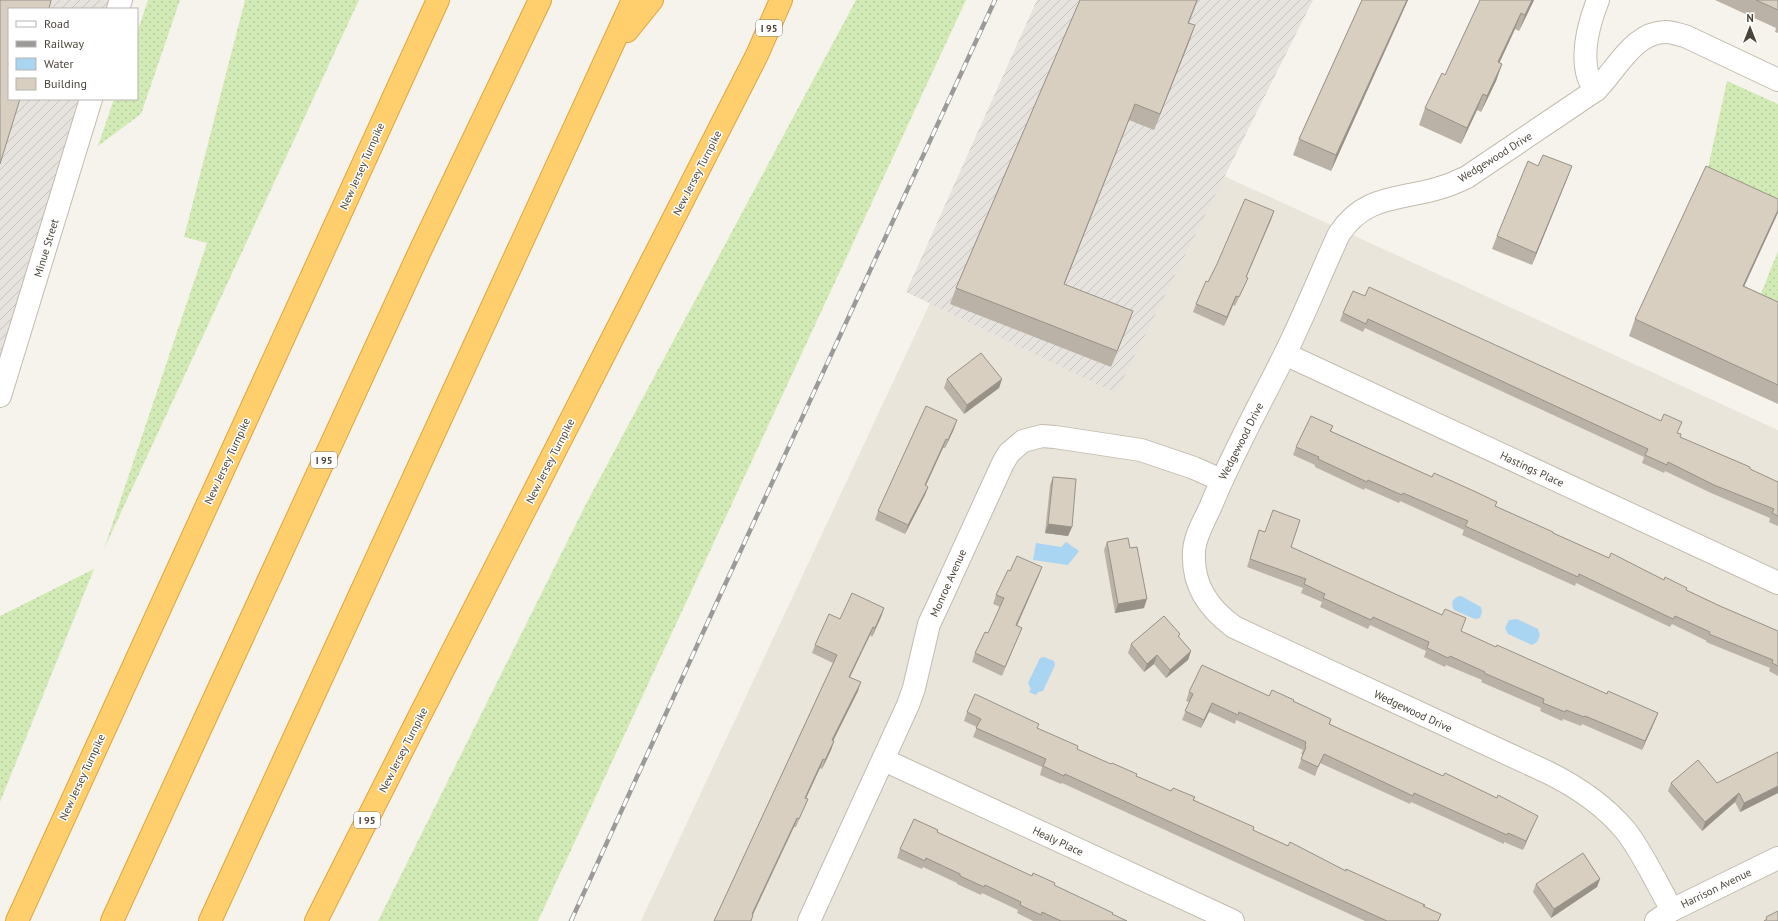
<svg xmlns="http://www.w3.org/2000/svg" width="1778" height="921" font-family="'PT Sans',sans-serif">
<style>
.residential{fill:#eae5da}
.industrial{fill:url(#industrial-furrows)}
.grass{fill:url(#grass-dots)}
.water{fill:#a9d4f2}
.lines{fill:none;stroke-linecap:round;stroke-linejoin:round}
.minor-casing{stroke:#c2bbae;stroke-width:24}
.highway-casing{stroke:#e0a43c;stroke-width:24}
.minor{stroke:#fff;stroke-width:22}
.highway{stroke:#ffcf6e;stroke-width:22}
.rail-casing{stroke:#9a9a9a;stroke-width:4.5}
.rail{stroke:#fff;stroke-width:3;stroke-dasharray:9;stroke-linecap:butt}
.wall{fill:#bab2a6}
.shaded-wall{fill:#979187}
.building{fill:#d8cfc1;stroke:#979187}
.labels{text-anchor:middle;stroke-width:3;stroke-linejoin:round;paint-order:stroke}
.shield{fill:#fff;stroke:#817c74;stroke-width:1}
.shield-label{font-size:10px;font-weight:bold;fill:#4b4439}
.street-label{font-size:11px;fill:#4b4439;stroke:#fff}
</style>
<defs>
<pattern id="industrial-furrows" width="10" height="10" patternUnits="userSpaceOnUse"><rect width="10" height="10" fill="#e6e2dd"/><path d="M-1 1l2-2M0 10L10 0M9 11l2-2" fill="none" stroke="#c7c3be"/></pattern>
<pattern id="grass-dots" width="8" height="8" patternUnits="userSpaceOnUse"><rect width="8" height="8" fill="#d2eab5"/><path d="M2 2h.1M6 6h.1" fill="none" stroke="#b6ca9c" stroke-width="1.8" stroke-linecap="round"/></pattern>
</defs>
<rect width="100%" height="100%" fill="#f6f3ec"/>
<path class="residential" d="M1224,176L1778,430V921H641L930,303L1116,392Z"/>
<g class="industrial">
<path d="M0,0H124L121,9H9V99H92L0,380Z"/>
<path d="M1037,0H1313L1116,393L906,292Z"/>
</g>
<g class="grass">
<path d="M148,0H180L141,114L98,146L114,99H137V33Z"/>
<path d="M245,0H359L104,549L207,243L184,237Z"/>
<path d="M856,0H966L538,921H378L586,504Z"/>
<path d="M1727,81L1778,104V201L1708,168Z"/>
<path d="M1778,251V304L1760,296Z"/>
<path d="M94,569L0,802V616Z"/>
</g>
<g class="water">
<path d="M1066,542L1079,551L1068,565L1033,560L1036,543L1061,547Z"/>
<path d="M1461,596L1481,607L1482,612L1480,618L1475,619L1454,610C1450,603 1453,597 1461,596Z"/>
<path d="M1517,619L1538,629L1540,635L1537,642L1532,645L1508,634L1505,628L1509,620Z"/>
<path d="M1044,657L1054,661L1055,665L1043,691L1038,692L1036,695L1029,692L1031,689L1028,683L1040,658Z"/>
</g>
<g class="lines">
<g class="minor-casing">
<g id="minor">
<path d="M118,9L121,0"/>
<path d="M1596,90C1593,85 1589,81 1588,76C1581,52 1589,23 1598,0"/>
<path d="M1285,354L1778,583"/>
<path d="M0,396L91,99"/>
<path d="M884,760L1233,921"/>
<path d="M1672,910C1658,886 1642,851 1625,830C1604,805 1579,788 1549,773L1234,627C1208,608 1192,585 1194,551C1195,536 1204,521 1210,508C1231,456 1259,406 1284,356C1304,316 1320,275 1339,234C1364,196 1396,200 1436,189C1447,186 1457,182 1467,177L1596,90C1617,69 1634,31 1667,32C1673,32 1679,35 1685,36L1778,80"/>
<path d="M809,921L908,705L914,688L929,624L938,605L1003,463L1009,453L1023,441L1042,436L1055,437L1141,450L1194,468L1221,480"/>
<path d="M1656,921L1672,910L1778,858"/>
</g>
</g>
<g class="highway-casing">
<g id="highway">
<path d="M627,31L652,0"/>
<path d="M17,921L438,0"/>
<path d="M112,921L420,251L540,0"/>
<path d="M210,921L633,0"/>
<path d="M316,921L418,719L757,55L781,0"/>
</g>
</g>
<use href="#minor" class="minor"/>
<use href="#highway" class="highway"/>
<g class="rail-casing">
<path id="rail" d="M571,921L717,602L995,0"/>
</g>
<use href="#rail" class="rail"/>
</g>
<g class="wall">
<path d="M1080,0H1198L1189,23V42L1154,130L1129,120L1064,285L1127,327L1111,367L950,304L956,288Z"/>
<path d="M1362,0H1408L1331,171L1293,155L1299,139Z"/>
<path d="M1480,0H1534L1519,31L1515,29L1499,63L1502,64L1496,81L1481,112L1477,110L1461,144L1419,125L1425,108L1445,75Z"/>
<path d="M1715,0H1778V33L1775,32L1776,28Z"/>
<path d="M1538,166H1572L1567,179L1532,265L1492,249L1497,236Z"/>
<path d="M1274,211L1246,277L1244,286L1235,306L1233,305L1224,326L1193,312L1196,304L1208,282Z"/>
<path d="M1776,217L1744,286L1778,302V404L1629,336L1635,319Z"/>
<path d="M1365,296L1678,433L1680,437L1778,482V526L1769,522L1770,518L1711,493L1665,471L1664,473L1642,463L1644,457L1365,328L1363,332L1340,321L1343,313Z"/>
<path d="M947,379H1002L999,388L964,414L944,388Z"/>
<path d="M1333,426L1331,431L1432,477L1497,502L1495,506L1553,533L1609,558L1664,580L1720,606L1778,631V676L1769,671L1770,668L1706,642L1707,641L1672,624L1670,627L1576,583L1575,586L1462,535L1464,530L1400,501L1399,503L1365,488L1364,490L1315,467V465L1293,455L1296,447Z"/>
<path d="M954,429L945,448H943L925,486L928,487L925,495L905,534L875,520L878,511Z"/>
<path d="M1053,477L1072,527L1068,536L1045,533L1050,485Z"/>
<path d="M1259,530L1291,547L1442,615L1466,618L1461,631L1496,647L1607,694L1658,713L1642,750L1582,724L1581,726L1563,719L1562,721L1540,711L1541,708L1481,682L1482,680L1446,665L1445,667L1424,657L1426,651L1370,625L1368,629L1320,607L1322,602L1301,593L1303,588L1247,567Z"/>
<path d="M1107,542L1130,548L1144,608L1115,613L1104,550Z"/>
<path d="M1010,571L1039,575L1017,626L1022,628L1002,676L972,662L975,653L988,633L1000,607L993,604L996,595Z"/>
<path d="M884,608L881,617L872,637L870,635L850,677L858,691L833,741H834L831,750L822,769L820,768L806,798L808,799L804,808L796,827H794L714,921L833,663L812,653L815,645L840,619Z"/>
<path d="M1180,634L1179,637L1191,651L1188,660L1166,678L1154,664L1144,672L1128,653L1131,644Z"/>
<path d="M1189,692L1269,696L1293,701L1331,719L1330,724L1534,824L1523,850L1504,842V844L1411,802L1410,804L1320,763L1315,776L1298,768L1303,755L1301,754L1303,750L1236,720L1235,724L1209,712L1201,728L1182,720L1189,702L1186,701Z"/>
<path d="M967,712L1037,728L1077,749L1136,776L1171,791L1195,797L1194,800L1253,830L1346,871L1424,907L1438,921H1365L1062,783L1061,784L1040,775L1042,767L973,737L977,727L964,721Z"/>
<path d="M1778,753V793L1740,812L1735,802L1702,831L1668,791L1671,783H1717Z"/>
<path d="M938,830L937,832L1054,886L1127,921H1033L1017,913L1018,910L982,893L981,895L957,884V883L923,867L922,869L897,858L900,849Z"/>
<path d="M1600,879L1597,887L1551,918L1533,892L1536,884Z"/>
</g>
<g class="shaded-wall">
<path d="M1407,0H1408L1331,171L1336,155Z"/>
<path d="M1532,0H1534L1519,31L1525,15Z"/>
<path d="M1521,13L1515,29L1492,79L1498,62Z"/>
<path d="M1195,25L1189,42L1154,130L1160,114Z"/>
<path d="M1502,64L1496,81L1481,112L1487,96Z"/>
<path d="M1483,94L1477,110L1461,144L1467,128Z"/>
<path d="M1135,104L1129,120L1058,301L1064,284Z"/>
<path d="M1572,166L1567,179L1532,265L1536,253Z"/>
<path d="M1778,210V213L1776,217L1737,302L1743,286Z"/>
<path d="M1274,211L1271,220L1243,285L1246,277Z"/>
<path d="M1236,296L1233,305L1224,326L1227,317Z"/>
<path d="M1133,311L1127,327L1111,367L1117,351Z"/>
<path d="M1002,379L999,388L964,414L967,405Z"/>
<path d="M957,420L954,429L945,448L948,440Z"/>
<path d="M946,439L943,448L922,494L925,485Z"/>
<path d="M928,487L925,495L905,534L908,525Z"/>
<path d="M1048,524L1072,527L1068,536L1045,533Z"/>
<path d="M1042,567L1039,575L1013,634L1016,625Z"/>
<path d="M1147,599L1144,608L1115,613L1118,604Z"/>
<path d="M884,608L881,617L872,637L875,628Z"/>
<path d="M873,627L870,635L846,685L849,677Z"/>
<path d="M1191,651L1188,660L1166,678L1170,670Z"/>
<path d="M1157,655L1154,664L1144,672L1147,664Z"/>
<path d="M861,682L858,691L829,749L832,740Z"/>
<path d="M1212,703L1209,712L1201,728L1204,720Z"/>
<path d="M1658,713L1655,721L1642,750L1645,741Z"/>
<path d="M834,741L831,750L822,769L825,760Z"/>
<path d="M823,759L820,768L802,807L805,798Z"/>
<path d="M1778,786V793L1740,812L1744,803Z"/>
<path d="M1739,793L1735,802L1702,831L1705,822Z"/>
<path d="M1538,816L1534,824L1523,850L1526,841Z"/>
<path d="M797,818L794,827L750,921L752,914Z"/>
<path d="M1600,879L1597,887L1551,918L1554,909Z"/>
</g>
<g class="building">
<path d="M0,0H51L49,9H9V99H20L0,164Z"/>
<path d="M1080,0H1197L1188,23L1195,25L1160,114L1135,104L1064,284L1133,311L1117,351L956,288Z"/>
<path d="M1362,0H1407L1336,155L1299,139Z"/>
<path d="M1480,0H1532L1525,15L1521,13L1498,62L1502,64L1487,96L1483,94L1467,128L1425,108L1442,73L1445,75Z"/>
<path d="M1756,0H1778V10Z"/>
<path d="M1543,155L1572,166L1536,253L1497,236L1528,161L1538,166Z"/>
<path d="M1706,166L1778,199V210L1743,286L1778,302V385L1635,319Z"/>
<path d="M1245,199L1274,211L1246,277L1248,278L1239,297L1236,296L1227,317L1196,304L1206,281L1208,282L1217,264Z"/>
<path d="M1369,287L1661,421L1664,414L1682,422L1677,433L1681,434L1680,437L1750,467V469L1778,482V516L1772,513L1774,509L1714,485L1668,462L1667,465L1645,455L1648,449L1368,319L1366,324L1343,313L1353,291L1365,296Z"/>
<path d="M981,353L1002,379L967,405L947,379Z"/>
<path d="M926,406L957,420L948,440L946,439L925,485L928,487L908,525L878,511Z"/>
<path d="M1311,416L1333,426L1330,431L1432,477L1434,473L1476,492L1497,502L1495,506L1553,532V533L1609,558L1611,553L1664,580L1665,577L1687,588L1686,590L1720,606L1778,631V666L1772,663L1773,660L1709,634L1710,632L1675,616L1673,619L1579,574L1578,577L1465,526L1468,521L1403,493L1402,495L1368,480L1367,482L1318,459L1319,457L1296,447Z"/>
<path d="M1053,477L1076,479L1072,527L1048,524Z"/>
<path d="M1273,510L1300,520L1291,547L1442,615L1445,609L1466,618L1461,631L1496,647L1497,645L1607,694L1608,691L1658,713L1645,741L1585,716L1584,717L1566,710L1565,712L1543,703L1544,699L1484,673L1485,672L1450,656L1448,658L1427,648L1429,642L1373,617L1371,620L1323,598L1325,594L1304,584L1306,579L1250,559L1259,530L1265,532Z"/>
<path d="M1128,538L1130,548L1137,547L1147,599L1118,604L1107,542Z"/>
<path d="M1017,556L1042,567L1016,625L1022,628L1005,667L975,653L985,632L988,633L1004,598L996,595L1008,570L1010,571Z"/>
<path d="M852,593L884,608L875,628L873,627L849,677L861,682L832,740L834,741L825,760L823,759L805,798L808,799L799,819L797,818L752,914L753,915L751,921H714L837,655L815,645L829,614L840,619Z"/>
<path d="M1164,616L1180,634L1178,636L1191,651L1170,670L1157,655L1147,664L1131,644Z"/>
<path d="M1202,665L1269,696L1272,690L1294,700L1293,701L1331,719L1329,724L1443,776L1445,773L1497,798L1498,795L1538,816L1526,841L1508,833L1507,835L1414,793L1413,796L1324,754L1318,767L1301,759L1306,747L1305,746L1306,742L1239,712L1238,715L1212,703L1204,720L1185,711L1193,694L1189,692Z"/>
<path d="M975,694L1039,724L1037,728L1078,746L1077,749L1111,764L1112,763L1137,774L1136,776L1171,791L1173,788L1195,797L1193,800L1254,827L1253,830L1288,846L1290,842L1346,871V869L1425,905L1423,906L1441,914L1438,921H1387L1065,774L1064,776L1043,766L1046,759L976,728L981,719L967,712Z"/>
<path d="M1778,752V786L1744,803L1739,793L1705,822L1671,783L1698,760L1717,783Z"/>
<path d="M914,819L938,830L937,832L1032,876L1033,873L1055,883L1054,885L1113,913L1112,914L1127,921H1061L1042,912L1041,915L1020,905L1021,902L985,885L984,887L960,876V874L926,858L925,861L900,849Z"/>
<path d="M1583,853L1600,879L1554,909L1536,884Z"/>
<path d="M1778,911V921H1764L1767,919L1766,917Z"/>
</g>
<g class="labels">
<g class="shield">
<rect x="756" y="20" width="26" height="16" rx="3"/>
<rect x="311" y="452" width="26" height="16" rx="3"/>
<rect x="354" y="812" width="26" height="16" rx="3"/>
</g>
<g class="shield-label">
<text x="769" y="32">I 95</text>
<text x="324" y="464">I 95</text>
<text x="367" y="824">I 95</text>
</g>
<g class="street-label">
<text transform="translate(1495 157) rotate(-32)" y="4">Wedgewood Drive</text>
<text transform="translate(362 166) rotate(-66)" y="4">New Jersey Turnpike</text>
<text transform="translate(697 173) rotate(-63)" y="4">New Jersey Turnpike</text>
<text transform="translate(46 248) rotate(-73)" y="4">Minue Street</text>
<text transform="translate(1241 441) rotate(-63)" y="4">Wedgewood Drive</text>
<text transform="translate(227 461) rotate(-65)" y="4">New Jersey Turnpike</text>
<text transform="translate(550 461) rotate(-63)" y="4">New Jersey Turnpike</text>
<text transform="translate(1532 469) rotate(25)" y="4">Hastings Place</text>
<text transform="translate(948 583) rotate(-66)" y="4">Monroe Avenue</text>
<text transform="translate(1413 711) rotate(25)" y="4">Wedgewood Drive</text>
<text transform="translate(403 750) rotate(-63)" y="4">New Jersey Turnpike</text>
<text transform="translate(82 777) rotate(-65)" y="4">New Jersey Turnpike</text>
<text transform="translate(1058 841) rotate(25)" y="4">Healy Place</text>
<text transform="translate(1716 888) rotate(-26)" y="4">Harrison Avenue</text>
</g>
</g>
<rect x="8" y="8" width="130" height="92" fill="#ffffff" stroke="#b7b4b0"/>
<rect x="16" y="21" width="20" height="6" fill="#ffffff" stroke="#b7b4b0"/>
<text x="44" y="28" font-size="12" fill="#4b4439">Road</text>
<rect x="16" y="41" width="20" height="6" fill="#9a9a9a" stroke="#b7b4b0"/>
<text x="44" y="48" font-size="12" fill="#4b4439">Railway</text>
<rect x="16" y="58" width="20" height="12" fill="#a9d4f2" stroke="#b7b4b0"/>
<text x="44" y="68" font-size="12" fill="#4b4439">Water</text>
<rect x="16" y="78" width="20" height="12" fill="#d8cfc1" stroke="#b7b4b0"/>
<text x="44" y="88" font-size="12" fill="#4b4439">Building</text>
<g transform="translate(1750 28)" stroke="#ffffff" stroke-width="3" paint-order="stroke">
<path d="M0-3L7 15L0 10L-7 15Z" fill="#4b4439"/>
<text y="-6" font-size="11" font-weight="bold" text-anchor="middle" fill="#4b4439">N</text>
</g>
</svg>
